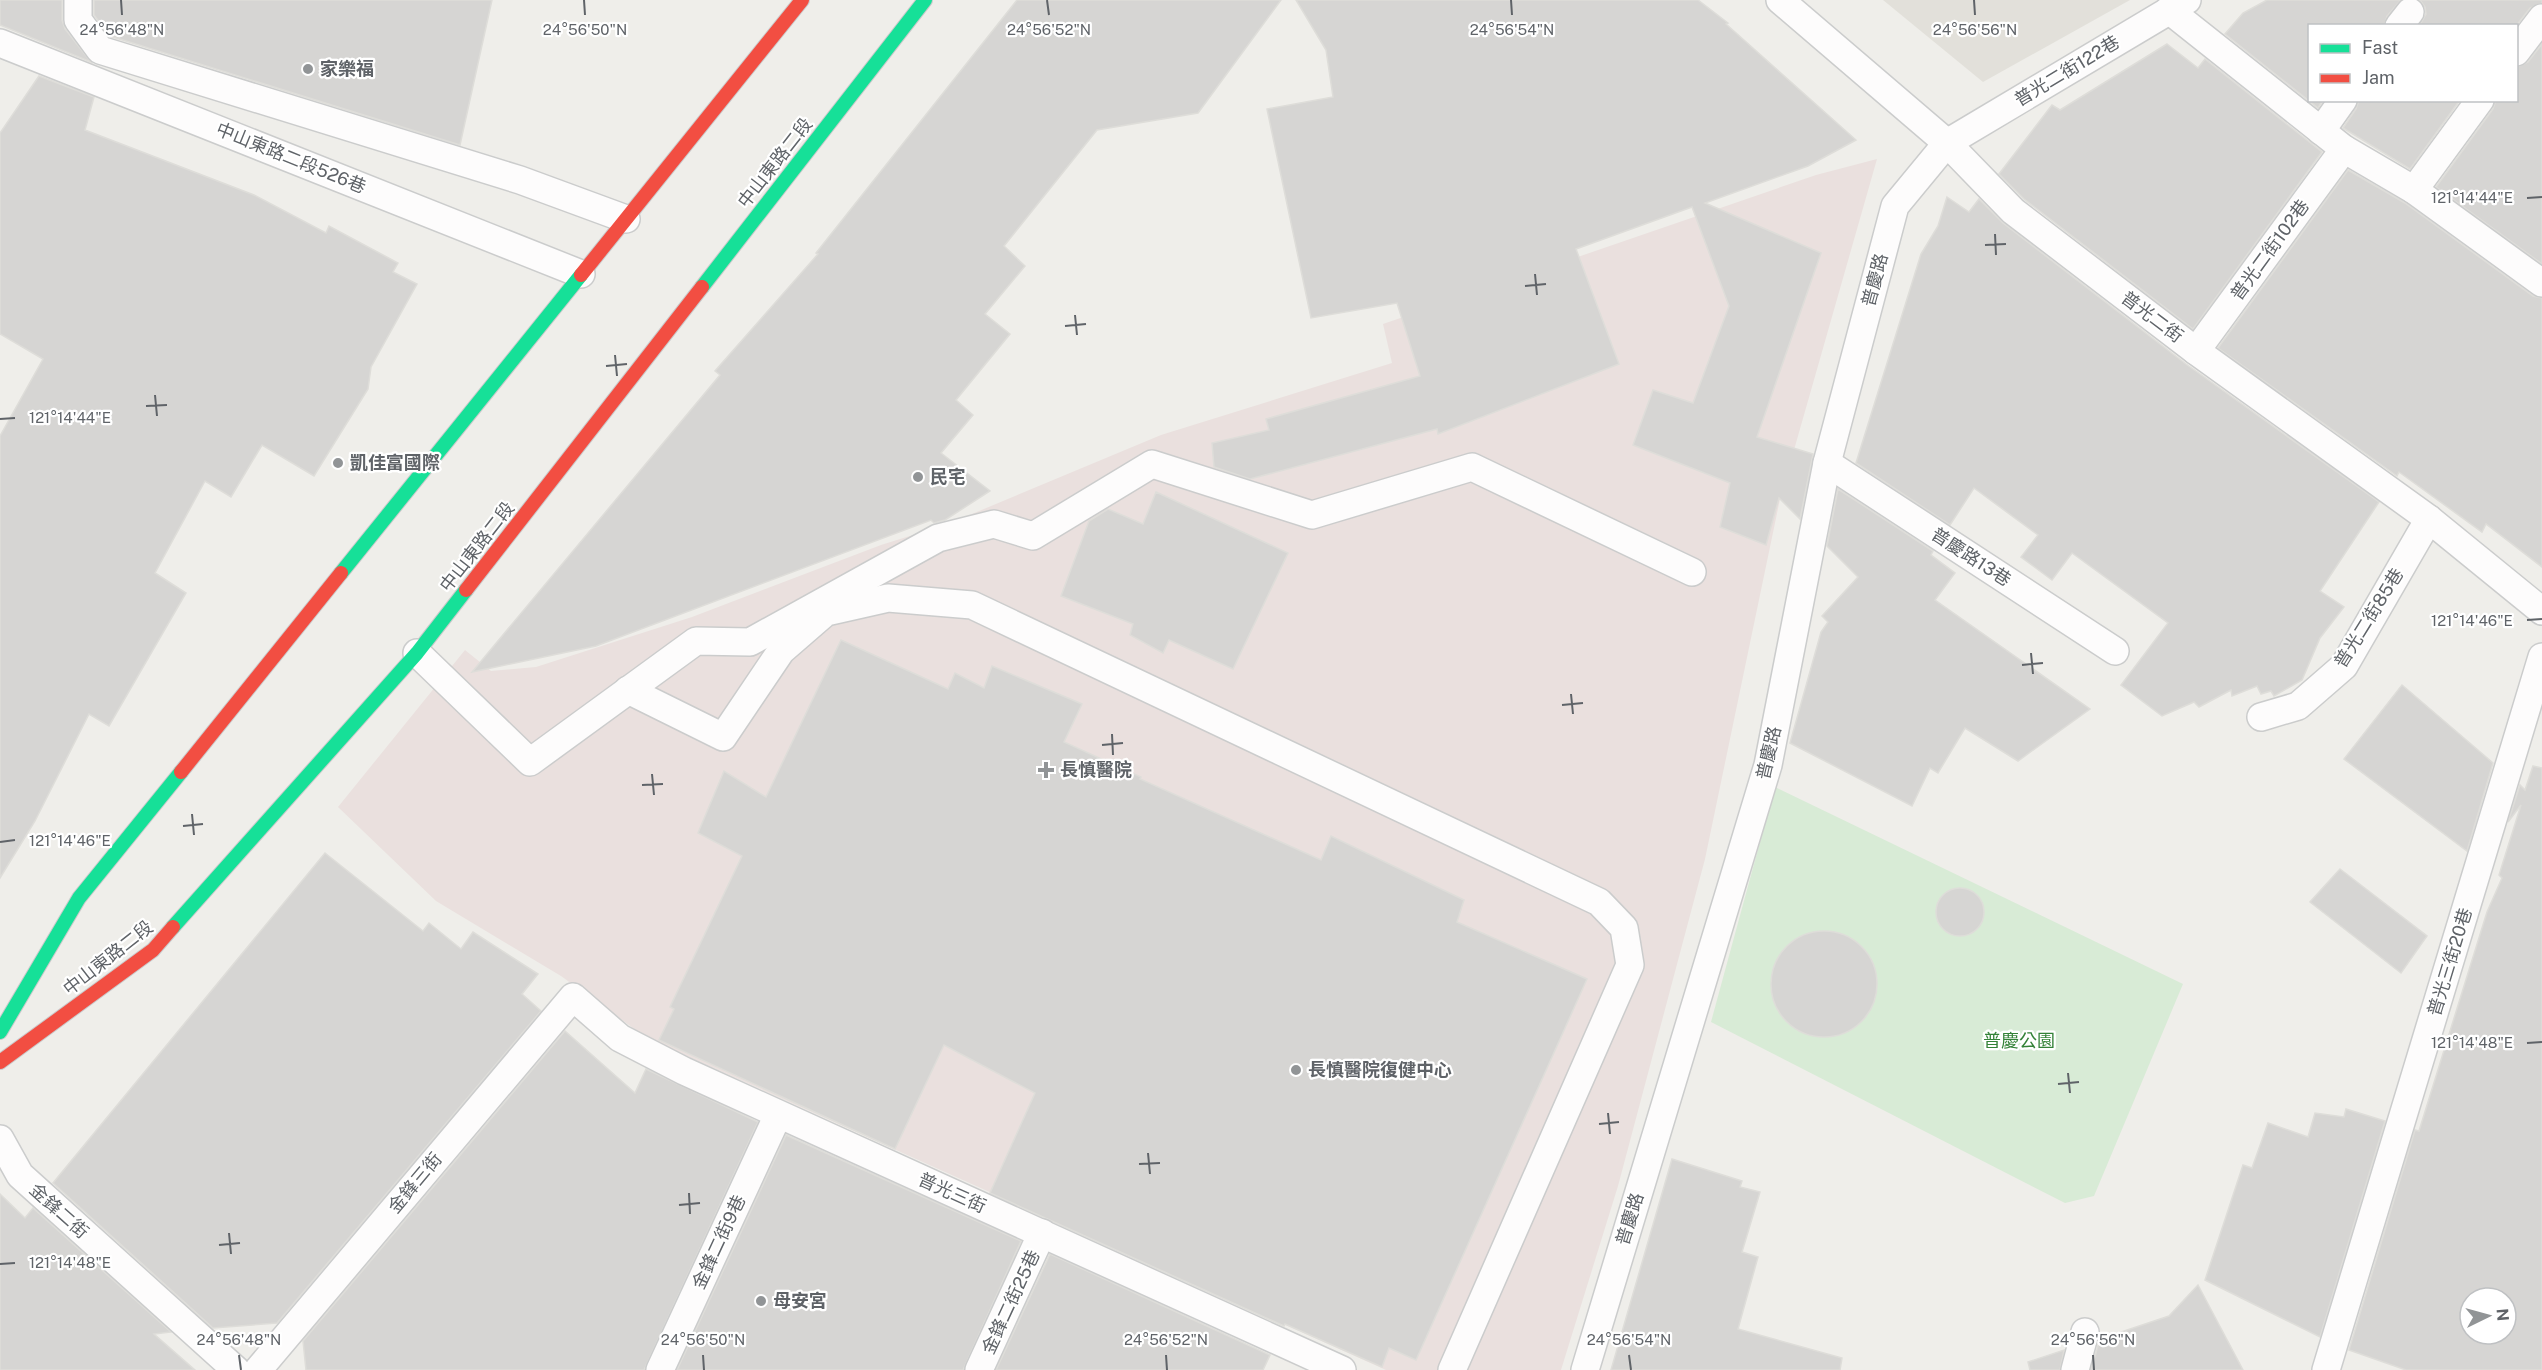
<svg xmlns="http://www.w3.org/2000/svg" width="2542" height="1370" font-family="'Public Sans','Noto Sans TC',sans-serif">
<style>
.education{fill:#e2e0da}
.medical{fill:#eae0de}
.green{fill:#d8ebd6}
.building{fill:#d6d5d3;stroke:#deddd9;stroke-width:1.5;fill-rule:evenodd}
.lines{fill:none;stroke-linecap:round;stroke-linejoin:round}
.lane-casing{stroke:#cbcccc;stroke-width:30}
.fast-casing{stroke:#cacacb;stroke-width:16}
.jam-casing{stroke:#cacacb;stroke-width:16}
.lane{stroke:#fdfcfc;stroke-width:27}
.fast{stroke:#16e098;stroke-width:14}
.jam{stroke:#f24e42;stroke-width:14}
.ticks{fill:none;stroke:#5f6368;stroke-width:2}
.poi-dot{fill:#919496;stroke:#fff;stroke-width:2}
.labels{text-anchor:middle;stroke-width:4.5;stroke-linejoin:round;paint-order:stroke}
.poi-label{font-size:18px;font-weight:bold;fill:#5f6368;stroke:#fff;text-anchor:start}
.street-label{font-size:18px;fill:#5f6368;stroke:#fff}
.park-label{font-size:18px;fill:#348238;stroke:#fff}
.ticks-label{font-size:15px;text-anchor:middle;fill:#5f6368;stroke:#fff;stroke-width:4.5;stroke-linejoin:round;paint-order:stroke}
</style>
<rect width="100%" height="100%" fill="#efeeea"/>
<path class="education" d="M1883,0H2130L1983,82Z"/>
<path class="medical" d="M1877,159L1780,499L1705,859L1618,1186L1561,1370H1386L647,1038L561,976L436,901L338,807L465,650L491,671L536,667L692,617L881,545L948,524L1161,435L1392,363L1383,324L1816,175Z"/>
<path class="green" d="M1775,787L2183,984L2094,1196L2065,1203L1711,1022Z"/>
<g class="building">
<path d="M0,0H62V20L65,29L91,62L0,25Z"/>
<path d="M94,0H492L460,145L110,36L94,15Z"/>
<path d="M1017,0H1281L1198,113L1097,130L1004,246L1025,266L985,314L1010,334L956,400L973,415L941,453L990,491L945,520L934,523L931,520L596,646L472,672L720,375L715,371L818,254L816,253Z"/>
<path d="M1296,0H1698L1728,23L1726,24L1856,140L1808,166L1705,203L1821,253L1757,437L1813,454L1800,519L1779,498L1766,545L1720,527L1730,483L1633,445L1653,390L1693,403L1729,306L1692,207L1576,249L1619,364L1438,434L1437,429L1250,479L1214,467L1212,443L1269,430L1266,419L1420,376L1397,303L1311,318L1267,109L1333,97L1326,50Z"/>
<path d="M2267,0H2401L2387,16L2384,26H2310V100H2323L2318,108L2225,34L2243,13Z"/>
<path d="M2420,0H2542V3L2530,8L2516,26H2419L2426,14L2425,7Z"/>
<path d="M2167,44L2198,68L2205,59L2322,152L2193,329L2024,199L1999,174L2052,105L2060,110Z"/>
<path d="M2542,44V264L2436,187L2493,109L2496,100H2517V67L2528,62Z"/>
<path d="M39,76L94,97L85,130L254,195L326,233L329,226L398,263L393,272L417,284L371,367L368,389L314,476L262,445L231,497L205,481L155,573L186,593L109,726L89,714L35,821L0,878V436L43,359L0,334V133Z"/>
<path d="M2460,100L2410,169L2343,128L2356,109L2359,100Z"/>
<path d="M2348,170L2405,203L2533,296L2542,298V567L2486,524L2482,532L2399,472L2397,476L2218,348Z"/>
<path d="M1947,197L1969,212L1979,199L2003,223L2186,364L2379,502L2320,591L2344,607L2320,638L2302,680L2274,696L2271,691L2261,694L2257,686L2232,696L2231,690L2199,707L2194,702L2162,716L2121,685L2168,623L2072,553L2052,580L2021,557L2038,535L1974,488L1950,525L1856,463L1921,254L1938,226Z"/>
<path d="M1838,489L1933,551L1931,555L1955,573L1935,600L2090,709L2018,761L1965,728L1938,773L1930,768L1912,806L1790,743L1821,632L1828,622L1822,616L1858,577L1827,546Z"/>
<path d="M1156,492L1288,553L1233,669L1169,640L1163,653L1130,635L1133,624L1061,596L1089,521L1108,509L1143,524Z"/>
<path d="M841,640L948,689L955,673L984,688L992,666L1082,704L1064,742L1141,777L1140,779L1321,860L1331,836L1464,900L1457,922L1587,979L1416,1360L1389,1348L1382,1367L1285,1324L1284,1326L990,1193L1035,1093L944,1045L895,1149L659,1040L674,1009L670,1007L742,856L698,833L724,771L766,797Z"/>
<path d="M2402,685L2493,763L2467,851L2344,759Z"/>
<path d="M2533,766L2542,768V1370H2406L2349,1350L2415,1130L2419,1131L2487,912L2502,878L2499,875L2521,805L2508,822L2520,785L2525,790ZM2470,1298H2506V1334H2470Z"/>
<path d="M325,853L423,931L429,923L461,949L473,932L538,974L522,994L541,1011L277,1323L213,1328L53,1183Z"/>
<path d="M2340,869L2427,936L2401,973L2310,902Z"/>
<circle cx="1960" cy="912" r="24"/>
<circle cx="1824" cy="984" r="53"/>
<path d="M565,1031L635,1093L646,1069L758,1122L644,1370H306L303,1341Z"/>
<path d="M2346,1109L2385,1121L2320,1337L2205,1280L2243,1165L2252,1168L2268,1123L2308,1137L2315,1113L2344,1117Z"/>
<path d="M786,1135L1021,1241L963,1370H677Z"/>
<path d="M1672,1159L1742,1181L1740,1187L1760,1192L1742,1252L1758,1257L1738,1329L1842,1358L1840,1370H1611Z"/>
<path d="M0,1194L25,1218L33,1208L171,1332L154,1334L195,1370H0Z"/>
<path d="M1050,1254L1270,1355L1263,1370H996Z"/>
<path d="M2198,1285L2243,1370H2091L2100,1339L2169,1316Z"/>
<path d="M2064,1350L2060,1370H2030L2028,1362Z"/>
</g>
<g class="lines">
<g class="lane-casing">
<g id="lane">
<path d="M78,0V20L100,50L520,180L626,219"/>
<path d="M1780,0L1947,143L2013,211L2196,351L2429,519L2542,611"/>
<path d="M2169,10L2344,149L2414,190L2542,283"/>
<path d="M2399,26L2410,12"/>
<path d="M0,43L581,274"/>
<path d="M2516,52L2542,18"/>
<path d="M2321,131L2343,100"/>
<path d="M2414,190L2480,100"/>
<path d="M2196,351L2344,149"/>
<path d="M1827,463L2115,651"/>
<path d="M417,653L530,762L696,641L750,642L938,538L994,524L1033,536L1152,464L1312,515L1472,467L1692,572"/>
<path d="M628,690L723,737L781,651L826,612L888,598L972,605L1599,902L1624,928L1630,965L1452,1370"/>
<path d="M2261,717L2298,706L2344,666L2429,519"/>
<path d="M0,1139L20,1175L236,1370"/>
<path d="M258,1370L573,997L620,1038L684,1071L1342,1370"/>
<path d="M660,1370L778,1115"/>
<path d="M979,1370L1042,1233"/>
<path d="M1585,1370L1768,765L1827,463L1895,206L1947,143L2187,0"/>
<path d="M2075,1370L2085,1332"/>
<path d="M2326,1370L2542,657"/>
</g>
</g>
<g class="fast-casing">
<g id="fast">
<path d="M702,287L925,0"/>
<path d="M341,573L581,275"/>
<path d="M173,927L417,653L466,590"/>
<path d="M0,1032L79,898L181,772"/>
</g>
</g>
<g class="jam-casing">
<g id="jam">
<path d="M581,275L802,0"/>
<path d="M466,590L702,287"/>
<path d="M181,772L341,573"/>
<path d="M0,1062L153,950L173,927"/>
</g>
</g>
<use href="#lane" class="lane"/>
<use href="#fast" class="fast"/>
<use href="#jam" class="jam"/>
</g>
<path class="ticks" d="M121,0L122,15M584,0L585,15M1047,0L1049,15M1511,0L1512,15M1974,0L1975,15M2527,198L2542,197M1995,234L1996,255M1985,245L2006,244M1535,274L1537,295M1525,286L1546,284M1075,315L1077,335M1065,326L1086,324M615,355L617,376M606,366L627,364M155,395L157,416M146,406L167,405M0,419L15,418M2527,620L2542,619M2031,653L2033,674M2022,665L2043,663M1571,694L1573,714M1562,705L1583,703M1112,734L1113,755M1102,745L1123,743M652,774L654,795M642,785L663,784M192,814L194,835M183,826L203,824M0,842L15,840M2527,1043L2542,1042M2068,1073L2070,1093M2058,1084L2079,1082M1608,1113L1610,1134M1599,1124L1619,1122M1148,1153L1150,1174M1139,1164L1160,1163M689,1193L690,1214M679,1205L700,1203M229,1233L231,1254M219,1245L240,1243M0,1264L15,1263M239,1355L241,1370M703,1355L704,1370M1166,1355L1167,1370M1629,1355L1631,1370M2093,1355L2094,1370"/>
<g class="poi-dot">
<circle cx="308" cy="69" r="6"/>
<circle cx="338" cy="463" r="6"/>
<circle cx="918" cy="477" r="6"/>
<path d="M1043 761h6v6h6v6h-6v6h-6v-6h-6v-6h6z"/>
<circle cx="1296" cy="1070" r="6"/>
<circle cx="761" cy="1301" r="6"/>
</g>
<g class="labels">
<g class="poi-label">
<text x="320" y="75">家樂福</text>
<text x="350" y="469">凱佳富國際</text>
<text x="930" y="483">民宅</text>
<text x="1060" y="776">長慎醫院</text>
<text x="1308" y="1076">長慎醫院復健中心</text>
<text x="773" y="1307">母安宮</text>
</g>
<g class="street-label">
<text transform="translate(2067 71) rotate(-31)" y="6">普光二街122巷</text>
<text transform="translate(291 158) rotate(22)" y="6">中山東路二段526巷</text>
<text transform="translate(775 163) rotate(-52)" y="6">中山東路二段</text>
<text transform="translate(2270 250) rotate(-54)" y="6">普光二街102巷</text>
<text transform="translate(1875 280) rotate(-75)" y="6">普慶路</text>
<text transform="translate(2152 317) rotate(37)" y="6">普光二街</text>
<text transform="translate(477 547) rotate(-52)" y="6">中山東路二段</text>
<text transform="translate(1971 557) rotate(33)" y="6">普慶路13巷</text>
<text transform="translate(2369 618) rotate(-58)" y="6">普光二街85巷</text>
<text transform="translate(1769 753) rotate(-77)" y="6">普慶路</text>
<text transform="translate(108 958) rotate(-38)" y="6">中山東路二段</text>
<text transform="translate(2450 962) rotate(-73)" y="6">普光三街20巷</text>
<text transform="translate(415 1183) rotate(-50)" y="6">金鋒三街</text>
<text transform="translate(952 1193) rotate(24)" y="6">普光三街</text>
<text transform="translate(59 1211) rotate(42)" y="6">金鋒二街</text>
<text transform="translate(1630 1219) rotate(-73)" y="6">普慶路</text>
<text transform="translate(719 1242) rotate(-65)" y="6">金鋒二街9巷</text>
<text transform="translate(1011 1302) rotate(-65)" y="6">金鋒二街25巷</text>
</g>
<g class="park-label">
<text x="2019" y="1047">普慶公園</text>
</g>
</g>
<g class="ticks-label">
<text x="122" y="35">24°56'48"N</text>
<text x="585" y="35">24°56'50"N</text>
<text x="1049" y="35">24°56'52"N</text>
<text x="1512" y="35">24°56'54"N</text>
<text x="1975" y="35">24°56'56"N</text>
<text x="2472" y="203">121°14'44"E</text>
<text x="70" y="423">121°14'44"E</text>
<text x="2472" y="626">121°14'46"E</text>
<text x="70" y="846">121°14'46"E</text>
<text x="2472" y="1048">121°14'48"E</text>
<text x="70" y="1268">121°14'48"E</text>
<text x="239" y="1345">24°56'48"N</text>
<text x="703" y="1345">24°56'50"N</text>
<text x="1166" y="1345">24°56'52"N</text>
<text x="1629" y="1345">24°56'54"N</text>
<text x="2093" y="1345">24°56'56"N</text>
</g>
<rect x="2308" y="24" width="210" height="78" fill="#ffffff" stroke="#bfc1c3" stroke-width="1.5"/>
<rect x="2320" y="44" width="30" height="9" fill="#16e098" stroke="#bfc1c3" stroke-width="1.5"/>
<text x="2362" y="54" font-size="18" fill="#5f6368">Fast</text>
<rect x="2320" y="74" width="30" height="9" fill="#f24e42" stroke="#bfc1c3" stroke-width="1.5"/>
<text x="2362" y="84" font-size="18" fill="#5f6368">Jam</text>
<g transform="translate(2488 1316) rotate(85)"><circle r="28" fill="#ffffff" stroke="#bfc1c3" stroke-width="1.5"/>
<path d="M0-4.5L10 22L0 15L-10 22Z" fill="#919496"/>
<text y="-9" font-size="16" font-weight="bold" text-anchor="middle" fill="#5f6368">N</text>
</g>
</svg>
